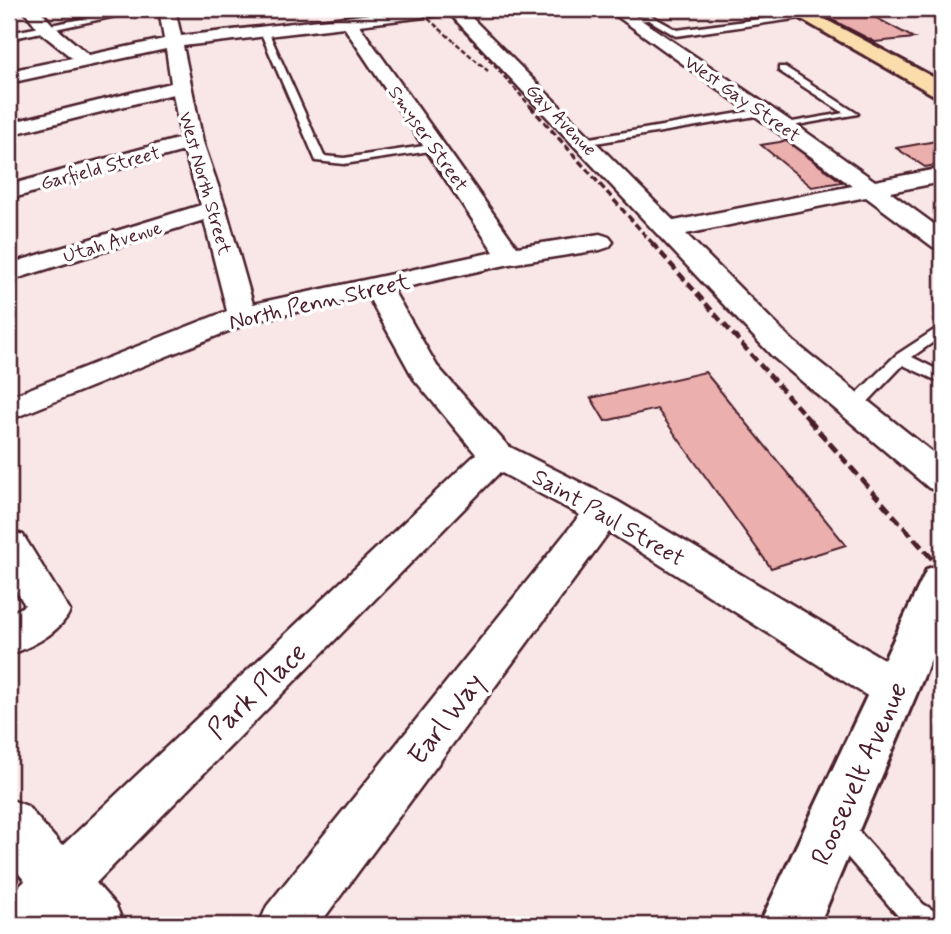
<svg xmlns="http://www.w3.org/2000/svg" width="951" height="934" font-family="Mynerve,sans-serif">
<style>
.building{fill:#ebafae;stroke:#4a1f2b;stroke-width:2}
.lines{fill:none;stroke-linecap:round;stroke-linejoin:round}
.service-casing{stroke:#4a1f2b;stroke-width:5}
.minor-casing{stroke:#4a1f2b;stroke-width:5}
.secondary-casing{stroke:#4a1f2b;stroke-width:6}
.primary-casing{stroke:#4a1f2b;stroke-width:6}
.service{fill:#fff;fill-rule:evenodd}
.minor{fill:#fff;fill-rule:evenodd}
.secondary{fill:#fff;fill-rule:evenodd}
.primary{fill:#faddab;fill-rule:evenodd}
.rail-far3{stroke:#4a1f2b;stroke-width:2.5;stroke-dasharray:5 2.5;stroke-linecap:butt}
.rail-far2{stroke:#4a1f2b;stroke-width:3.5;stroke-dasharray:7 3.5;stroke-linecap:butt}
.rail-far1{stroke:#4a1f2b;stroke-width:4.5;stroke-dasharray:9 4.5;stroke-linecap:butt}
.rail{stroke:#4a1f2b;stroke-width:5;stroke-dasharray:11 5;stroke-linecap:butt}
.labels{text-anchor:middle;stroke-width:7;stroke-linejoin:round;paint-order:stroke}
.far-street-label{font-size:19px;fill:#4a1f2b;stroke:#fff}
.street-label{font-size:23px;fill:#4a1f2b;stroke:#fff}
.near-street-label{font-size:28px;fill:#4a1f2b;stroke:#fff}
</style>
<rect width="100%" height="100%" fill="#f9e7e7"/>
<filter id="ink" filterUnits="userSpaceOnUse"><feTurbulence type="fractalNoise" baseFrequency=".0143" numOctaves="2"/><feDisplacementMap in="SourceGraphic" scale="14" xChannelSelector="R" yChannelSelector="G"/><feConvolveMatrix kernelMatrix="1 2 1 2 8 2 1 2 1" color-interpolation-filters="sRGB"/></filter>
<g filter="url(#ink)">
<g class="building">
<path d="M811,9H860L914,38L875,42Z"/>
<path d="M942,140V164L925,167L896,148Z"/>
<path d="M786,141L842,182L812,187L761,145Z"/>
<path d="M705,372L846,545L771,568L657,409L605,421L591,398Z"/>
</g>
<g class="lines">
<g class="service-casing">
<g id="service">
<path d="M133,9H148L9,39V33Z"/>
<path d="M805,13L808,17L676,36L649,20L630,21L626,19L650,15L677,30Z"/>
<path d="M264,28L268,31L324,156L344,158L437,144L442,147L437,150L344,164L316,161L260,31Z"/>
<path d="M779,67H785L858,114L781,128V124L844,113L779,71Z"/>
<path d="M764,109L769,112L768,114L584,145L579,142L584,139Z"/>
<path d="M942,325V336L912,357L942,372V383L903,365L860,410H848L846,406L848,402L896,355Z"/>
<path d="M839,816L848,819L923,904L941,915L942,925H897L899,917L830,837L827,828L830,819Z"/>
</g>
</g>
<g class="minor-casing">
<g id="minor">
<path d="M23,9H39L53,25L89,55L164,39L159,9H175L181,36L414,9H463L674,221L852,186L607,9H625L792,122L875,181L942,168V182L890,192L942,230V250L933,247L866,197L686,234L794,342L942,460V492L929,488L772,356L450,14L359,25L517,247L600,234L609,237L613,242L609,247L600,250L510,264L393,290L437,366L508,446L617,501L912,676L918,690L912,704L896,710L880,704L609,532L319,925H259L267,906L580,515L500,472L96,883L116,906L124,925H62L59,921L55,925H9V896L25,881L9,862V799L27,806L62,846L476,454L414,379L368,296L251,322L9,420V397L227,311L204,220L9,281V264L201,205L184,151L9,199V185L181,138L173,94L9,135V123L171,83L166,49L9,83V71L72,58L41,33ZM344,27L494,252L253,304L226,209L203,142L183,46Z"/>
<path d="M9,531L23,535L70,611C60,633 31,647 9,655V615L25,605L9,579Z"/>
</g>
</g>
<g class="secondary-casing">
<path id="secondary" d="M942,564V633L819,925H759L927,569Z"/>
</g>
<g class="primary-casing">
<path id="primary" d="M784,9H806L942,82V96L934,95Z"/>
</g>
<use href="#service" class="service"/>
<use href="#minor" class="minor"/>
<use href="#secondary" class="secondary"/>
<use href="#primary" class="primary"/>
<g class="rail-far3">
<path d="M417,9L488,71"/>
<path d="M444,9L532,108"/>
</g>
<path class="rail-far2" d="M530,106L654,245"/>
<path class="rail-far1" d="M652,243L810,421"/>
<path class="rail" d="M808,419L942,570"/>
</g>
</g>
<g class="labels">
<g class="far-street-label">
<text transform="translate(743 98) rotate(35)" y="7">West Gay Street</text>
<text transform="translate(562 119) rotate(46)" y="7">Gay Avenue</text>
<text transform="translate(429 138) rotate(55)" y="7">Smyser Street</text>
<text transform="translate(100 167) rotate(-15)" y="7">Garfield Street</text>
<text transform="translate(206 183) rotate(74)" y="7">West North Street</text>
<text transform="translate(112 241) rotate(-17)" y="7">Utah Avenue</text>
</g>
<g class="street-label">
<text transform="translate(319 301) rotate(-13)" y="8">North Penn Street</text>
<text transform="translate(609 517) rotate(30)" y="8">Saint Paul Street</text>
</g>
<g class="near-street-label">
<text transform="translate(256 690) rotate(-44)" y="10">Park Place</text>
<text transform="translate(445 718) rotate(-53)" y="10">Earl Way</text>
<text transform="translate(858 773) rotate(-66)" y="10">Roosevelt Avenue</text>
</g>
</g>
<rect width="951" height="934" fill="none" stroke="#fff" stroke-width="35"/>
<rect x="18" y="18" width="916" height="899" fill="none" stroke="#4a1f2b" stroke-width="2.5" filter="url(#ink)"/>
</svg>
